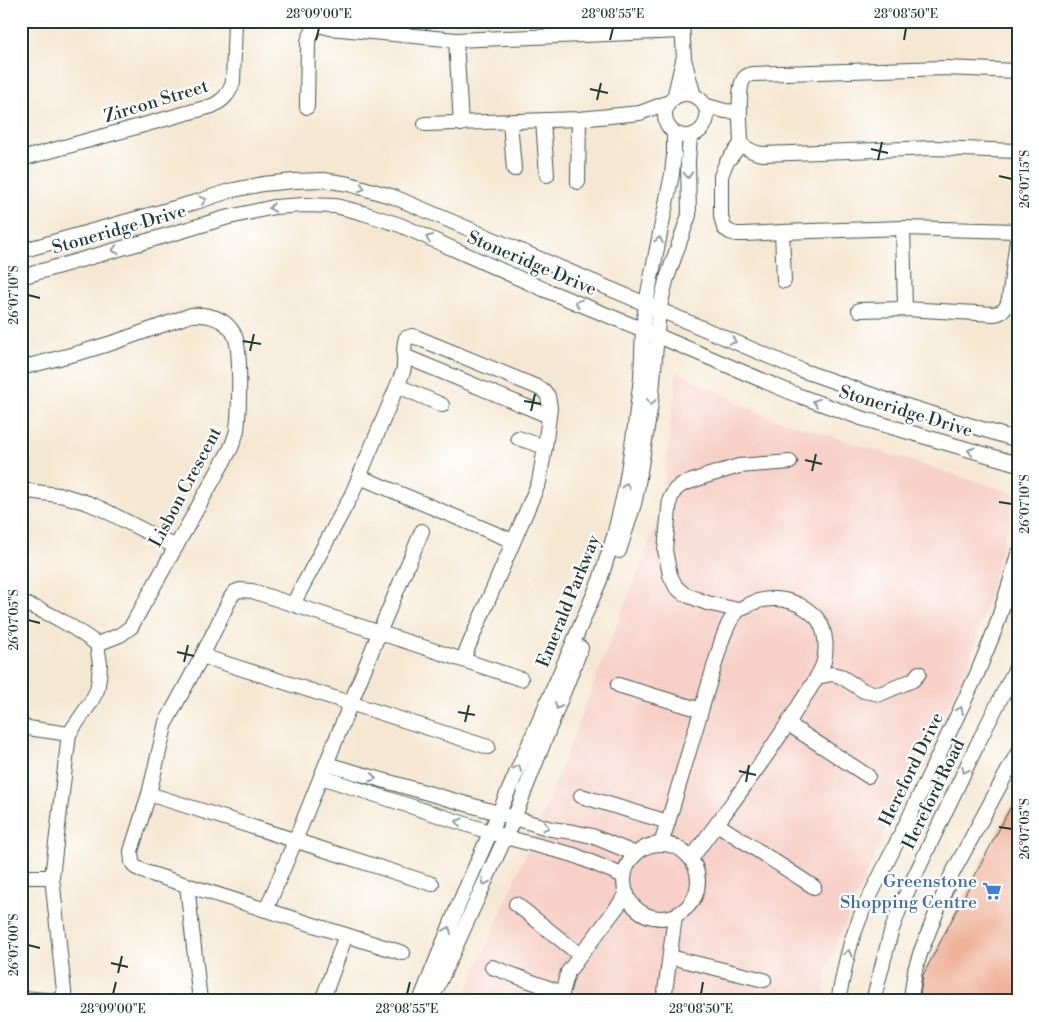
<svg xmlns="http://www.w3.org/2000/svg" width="1039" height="1022" font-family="'Libre Bodoni',serif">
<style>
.built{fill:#f7d1c8}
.building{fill:#efb198}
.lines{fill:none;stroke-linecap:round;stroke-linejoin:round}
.minor-casing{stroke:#3f574c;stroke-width:16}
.minor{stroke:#fff;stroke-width:14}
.oneway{stroke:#8f9e9a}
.ticks{fill:none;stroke:#1f3d34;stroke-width:2}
.labels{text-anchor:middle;stroke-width:4.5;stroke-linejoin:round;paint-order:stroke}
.street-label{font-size:18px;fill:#1f3d34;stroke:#fff}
.shop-label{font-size:18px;fill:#366cbe;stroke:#fff;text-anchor:end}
.neatline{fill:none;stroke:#1f3d34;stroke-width:2}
.ticks-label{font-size:12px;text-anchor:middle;fill:#1f3d34}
</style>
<rect width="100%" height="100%" fill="#fff"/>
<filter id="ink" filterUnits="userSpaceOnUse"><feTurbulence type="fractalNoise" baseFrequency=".02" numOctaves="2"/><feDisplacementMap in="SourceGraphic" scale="10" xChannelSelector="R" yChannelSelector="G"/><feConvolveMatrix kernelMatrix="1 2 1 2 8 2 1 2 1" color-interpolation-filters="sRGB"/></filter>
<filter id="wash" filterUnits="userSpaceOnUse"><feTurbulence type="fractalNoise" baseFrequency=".0096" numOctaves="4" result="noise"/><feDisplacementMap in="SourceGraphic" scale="20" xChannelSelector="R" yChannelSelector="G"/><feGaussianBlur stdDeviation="1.12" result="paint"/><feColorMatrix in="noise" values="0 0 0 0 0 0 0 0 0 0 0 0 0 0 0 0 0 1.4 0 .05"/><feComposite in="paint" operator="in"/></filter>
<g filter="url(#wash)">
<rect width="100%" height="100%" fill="#f5e8d2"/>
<path class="built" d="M677,372L770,417L1016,494L966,677L916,759L828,964L823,1001H463L540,821L660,515Z"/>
<g id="blocks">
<path class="building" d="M1018,793V1001H919L923,975Z"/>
</g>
</g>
<g filter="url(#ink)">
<use href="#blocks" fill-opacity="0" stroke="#3f574c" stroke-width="1"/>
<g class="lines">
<g class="minor-casing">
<g id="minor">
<path d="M319,21L323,26L330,28L456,40L682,31"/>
<path d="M682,21L684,59L694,96"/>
<path d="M21,22L23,21"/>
<path d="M456,40L461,124"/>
<path d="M1018,71L945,68L752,74C748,75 745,76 743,80C737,91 741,131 741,144C748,150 754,153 763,154L934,148L1018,151"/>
<circle cx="686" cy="115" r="21"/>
<path d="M674,98L683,60"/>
<path d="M704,105L725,111L740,112"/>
<path d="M307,107L308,41L313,30L319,22"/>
<path d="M543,121L547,175"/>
<path d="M510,122L514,169"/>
<path d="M425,124L579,119L640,113L669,102"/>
<path d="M741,144L726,163L721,176V216L724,228L730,232L736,234H745L782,232L903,228L1018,231"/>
<path d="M21,159L212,106C224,100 229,94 233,82L235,21"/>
<path d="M578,182L579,119"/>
<path d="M903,228L905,309"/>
<path d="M782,232L784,281"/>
<path d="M21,251L196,202L229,191L263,184L294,181L324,180L349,184L394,197L801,370L890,401L1018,440"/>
<path d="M21,277L175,233L225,218L274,207L304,205L336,206L363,213L400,225L543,289L656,335L797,395L861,418L1018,464"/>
<path d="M859,310L905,309L994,314C1003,313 1007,308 1009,299L1018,233"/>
<path d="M404,356L549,416"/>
<path d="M21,368L82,352L115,342L191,315C208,314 225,318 234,334C242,348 239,412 237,430C236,436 233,442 231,448L131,627L120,635L97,644"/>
<path d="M398,386L442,405"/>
<path d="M518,438L545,447"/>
<path d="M360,477L513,541"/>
<path d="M21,490L65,496L88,503L102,509L176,547"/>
<path d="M619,551L634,504L637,490L651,404L659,310L666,281L689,215L688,161L690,136"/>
<path d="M21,603C49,611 73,627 97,644"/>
<path d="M293,604L352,494L403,372C406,361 402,349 406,338L412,336L418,338L537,387L544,391L548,396L550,408L545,447L539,482L463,659"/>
<path d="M738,610L707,603L684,594L676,587L670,575L665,550L670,499L675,490L681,485L706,476L739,466L790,462"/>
<path d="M202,656L488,747"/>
<path d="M817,677L832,674L840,676L864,691L880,694L913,680L919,673"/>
<path d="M618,685L701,710"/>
<path d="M788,724L868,776"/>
<path d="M21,727L69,734"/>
<path d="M326,764L498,813L551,829L574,832L592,836L636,854"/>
<path d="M321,777L505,837L574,855L624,876"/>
<path d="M149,794L432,884"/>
<path d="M581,796L668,822"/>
<path d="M717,824L814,887"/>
<circle cx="661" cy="881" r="37"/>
<path d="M661,844L668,822L722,640C726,630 729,619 738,611C740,608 744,607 748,605C766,596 787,597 805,608C810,612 816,616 819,621C826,632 827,649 824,661C820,676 808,691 800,704C767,758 728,808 691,859"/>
<path d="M21,877H52"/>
<path d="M187,885L200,1001"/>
<path d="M516,904L580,955"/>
<path d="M266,910L295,841L379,633L422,531"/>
<path d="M403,953L145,872L135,867L132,862L131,851L149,794L166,722L202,656L231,597L235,592L240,590L252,591L521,679"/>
<path d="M670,957L764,980"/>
<path d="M492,967L562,993"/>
<path d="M21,998L59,1001"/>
<path d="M911,998L915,970L921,951L951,876L1018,752"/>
<path d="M65,1001L52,877L69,734L91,702L97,690L99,678L100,664L97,644"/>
<path d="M322,1001L346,935"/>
<path d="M420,1001L458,906L571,648L600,580L614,536L625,490L635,426L641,378L643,329L646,303L672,174L674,155V133"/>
<path d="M431,1001L514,818L581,648"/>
<path d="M562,1001V993L568,972L627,894"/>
<path d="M662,1001L665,992L675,916"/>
<path d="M838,1001L846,962L852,939L863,910L906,824L977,674L996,627L1011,579L1018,554"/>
<path d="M873,1001L891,932L901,905L978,743L1018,664"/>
</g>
</g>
<use href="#minor" class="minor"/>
</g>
<defs><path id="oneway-chevron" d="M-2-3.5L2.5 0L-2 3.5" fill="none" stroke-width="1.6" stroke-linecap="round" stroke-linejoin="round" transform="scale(1.25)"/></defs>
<g class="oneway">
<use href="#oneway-chevron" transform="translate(688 175) rotate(88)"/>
<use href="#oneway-chevron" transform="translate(362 188) rotate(16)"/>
<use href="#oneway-chevron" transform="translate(203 200) rotate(-18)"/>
<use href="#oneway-chevron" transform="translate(272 208) rotate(171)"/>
<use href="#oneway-chevron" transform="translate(429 238) rotate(-156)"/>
<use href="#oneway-chevron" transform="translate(659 240) rotate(-78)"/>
<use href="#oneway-chevron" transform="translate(115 250) rotate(164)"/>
<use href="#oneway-chevron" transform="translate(578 303) rotate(-158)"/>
<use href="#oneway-chevron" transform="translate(733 341) rotate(23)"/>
<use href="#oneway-chevron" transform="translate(651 402) rotate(97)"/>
<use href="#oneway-chevron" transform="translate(816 402) rotate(-160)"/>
<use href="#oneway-chevron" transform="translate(971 451) rotate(-164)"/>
<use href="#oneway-chevron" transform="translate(626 486) rotate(-80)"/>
<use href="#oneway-chevron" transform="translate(558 706) rotate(112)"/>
<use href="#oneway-chevron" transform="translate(960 710) rotate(-65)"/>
<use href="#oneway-chevron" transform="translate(518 768) rotate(-66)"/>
<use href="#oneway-chevron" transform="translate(965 770) rotate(116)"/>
<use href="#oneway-chevron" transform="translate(373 778) rotate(16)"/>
<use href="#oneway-chevron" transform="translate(459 822) rotate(-162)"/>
<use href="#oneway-chevron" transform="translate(546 827) rotate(15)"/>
<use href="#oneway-chevron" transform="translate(485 882) rotate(115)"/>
<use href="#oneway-chevron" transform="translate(448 930) rotate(-68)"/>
<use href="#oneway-chevron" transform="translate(848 953) rotate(-75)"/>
</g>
</g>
<path class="ticks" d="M316,40L319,28M610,40L613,28M904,40L906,28M590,89L608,93M597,100L601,83M871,149L888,153M878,160L882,142M999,176L1012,179M28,295L40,298M243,341L261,344M250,351L254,334M524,401L541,404M531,411L535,394M805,460L822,464M812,471L816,454M999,502L1012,504M28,620L40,623M177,652L194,656M184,662L188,645M458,712L475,715M465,722L469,705M739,771L756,775M746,782L749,765M999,827L1012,829M28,945L40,948M111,963L128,967M118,973L122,956M113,994L116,982M407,994L410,982M701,994L703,982"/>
<defs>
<g id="supermarket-bare" transform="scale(1.5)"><path d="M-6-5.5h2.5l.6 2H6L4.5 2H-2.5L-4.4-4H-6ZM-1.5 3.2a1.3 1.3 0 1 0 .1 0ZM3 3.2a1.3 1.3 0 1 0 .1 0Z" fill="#3f7fe0" stroke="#fff" stroke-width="2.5" paint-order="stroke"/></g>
</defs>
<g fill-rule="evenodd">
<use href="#supermarket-bare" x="992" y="891"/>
</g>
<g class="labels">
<g class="street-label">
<text transform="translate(156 101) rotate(-17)" y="6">Zircon Street</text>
<text transform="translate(119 229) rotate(-16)" y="6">Stoneridge Drive</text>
<text transform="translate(532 263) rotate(23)" y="6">Stoneridge Drive</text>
<text transform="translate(906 411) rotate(17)" y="6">Stoneridge Drive</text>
<text transform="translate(185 487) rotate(-62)" y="6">Lisbon Crescent</text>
<text transform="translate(568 601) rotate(-68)" y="6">Emerald Parkway</text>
<text transform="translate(911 769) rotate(-64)" y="6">Hereford Drive</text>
<text transform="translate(933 794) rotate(-64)" y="6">Hereford Road</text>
</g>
<g class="shop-label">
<text x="977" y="887">Greenstone<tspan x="977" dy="21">Shopping Centre</tspan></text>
</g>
</g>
<rect width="1039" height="1022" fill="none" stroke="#fff" stroke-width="55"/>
<rect x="28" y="28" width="984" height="966" class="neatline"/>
<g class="ticks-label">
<text x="319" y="18">28°09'00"E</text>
<text x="613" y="18">28°08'55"E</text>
<text x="906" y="18">28°08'50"E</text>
<text transform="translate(1025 179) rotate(-90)" y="4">26°07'15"S</text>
<text transform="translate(14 295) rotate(-90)" y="4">26°07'10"S</text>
<text transform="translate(1025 504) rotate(-90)" y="4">26°07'10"S</text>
<text transform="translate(14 620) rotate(-90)" y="4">26°07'05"S</text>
<text transform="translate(1025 829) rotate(-90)" y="4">26°07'05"S</text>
<text transform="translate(14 945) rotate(-90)" y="4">26°07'00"S</text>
<text x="113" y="1013">28°09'00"E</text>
<text x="407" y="1013">28°08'55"E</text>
<text x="701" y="1013">28°08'50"E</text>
</g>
</svg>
